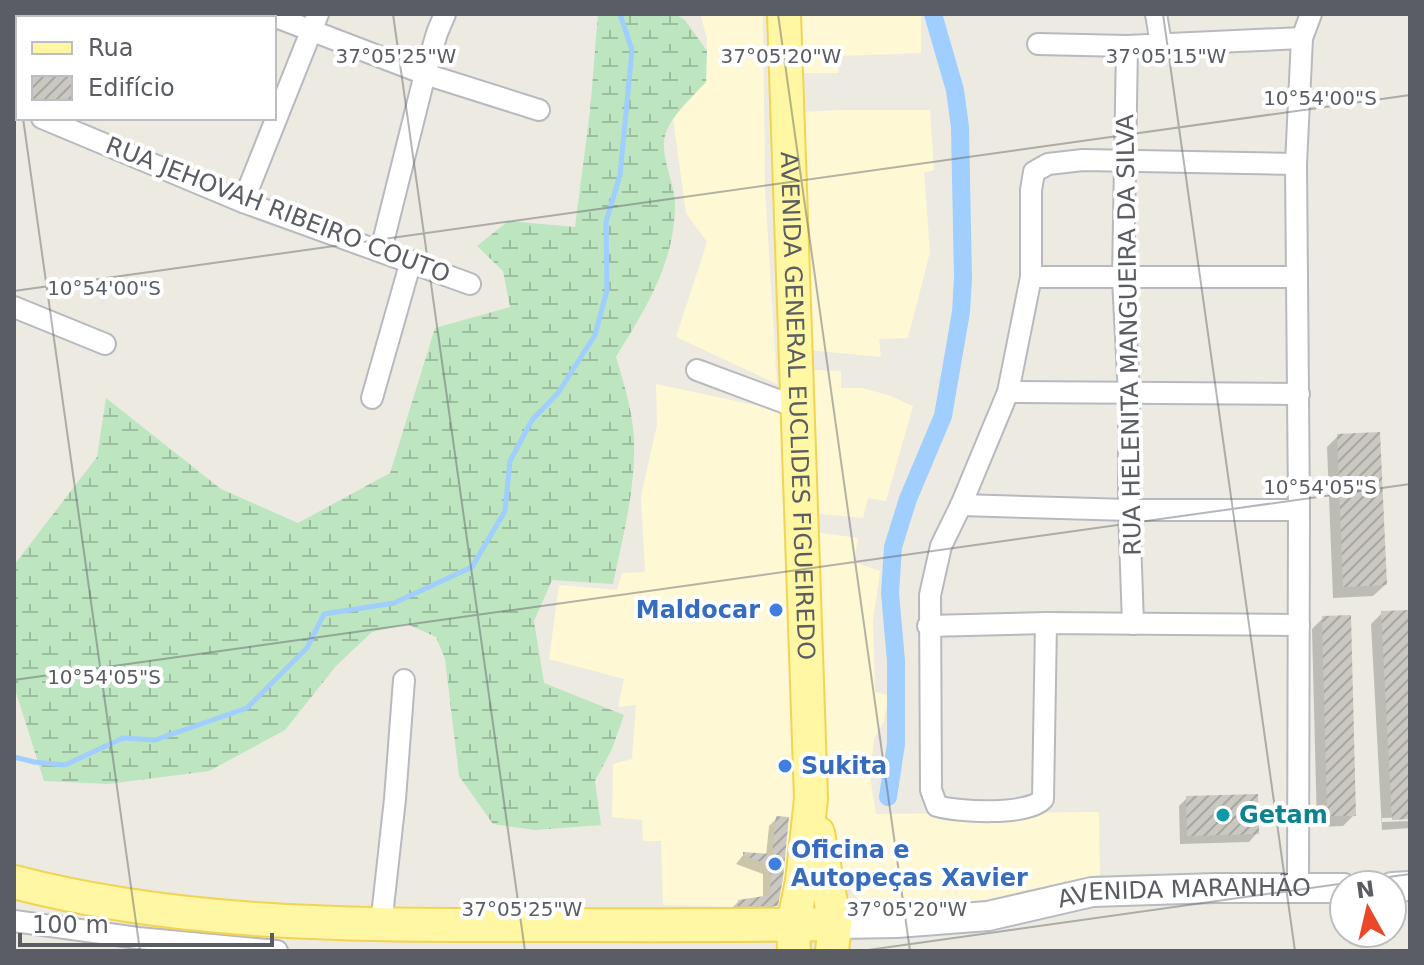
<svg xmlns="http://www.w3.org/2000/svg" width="1424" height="965" font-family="'DejaVu Sans',sans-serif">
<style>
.commercial{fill:#fef8d5}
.wetland{fill:url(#wetland-marsh)}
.shadow{fill:#0003}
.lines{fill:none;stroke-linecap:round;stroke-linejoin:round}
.stream{stroke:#9fceff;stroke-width:5}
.canal{stroke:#9fceff;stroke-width:18}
.building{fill:url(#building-hatch)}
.street-casing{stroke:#b7b9be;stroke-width:24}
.secondary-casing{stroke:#b7bac0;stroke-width:32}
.primary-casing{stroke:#f3d354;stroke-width:36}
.street{stroke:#fff;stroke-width:20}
.secondary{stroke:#fff;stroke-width:28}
.primary{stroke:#fff7a4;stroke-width:32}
.ticks{fill:none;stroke:#5a5d63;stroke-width:2;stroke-opacity:0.45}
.shop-dot{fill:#3f7fe0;stroke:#fff;stroke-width:3}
.culture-dot{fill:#0f9aa8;stroke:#fff;stroke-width:3}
.labels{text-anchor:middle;stroke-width:8;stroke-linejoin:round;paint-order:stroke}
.street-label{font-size:24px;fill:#5a5d63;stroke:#fff}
.shop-label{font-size:24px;font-weight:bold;fill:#366cbe;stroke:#fff;text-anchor:start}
.culture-label{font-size:24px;font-weight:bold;fill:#0d838f;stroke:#fff;text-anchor:start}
.ticks-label{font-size:20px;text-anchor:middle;fill:#5a5d63;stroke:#fff;stroke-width:8;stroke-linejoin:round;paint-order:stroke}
</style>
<defs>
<pattern id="wetland-marsh" width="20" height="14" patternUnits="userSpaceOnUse" patternTransform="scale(2)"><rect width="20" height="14" fill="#bde5c0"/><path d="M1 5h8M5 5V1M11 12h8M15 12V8" fill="none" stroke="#9dbda0"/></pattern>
<pattern id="building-hatch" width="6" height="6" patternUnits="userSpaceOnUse" patternTransform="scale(2)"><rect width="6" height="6" fill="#cac8c1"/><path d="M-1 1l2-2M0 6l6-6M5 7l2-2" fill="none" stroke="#a7a6a0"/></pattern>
</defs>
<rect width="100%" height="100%" fill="#edebe1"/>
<g class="commercial">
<path d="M700,14H763L765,189L777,384L676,337L707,242L686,213L673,118L706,82L707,38Z"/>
<path d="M794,14H921V53L840,56L838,73H796Z"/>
<path d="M841,110H930L934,170L924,173L930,252L908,338L879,339L881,357L808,350L800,112Z"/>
<path d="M809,370L841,371V388H862L888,395L913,406L886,501L868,498L863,518L810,513Z"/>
<path d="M656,384L783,411L797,820L786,908L663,905L661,841H643L642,820L612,817L613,764L632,759L636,705L618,707L624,679L549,659L559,585L617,590L622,573L645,572L641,496L657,425Z"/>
<path d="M808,531L858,538L854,562L880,571L873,621L875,692L888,695L884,721L874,739L870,776L876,814L1099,812L1100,875L978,901L862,903L835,873L816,799Z"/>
</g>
<path class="wetland" d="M598,14H675L685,20L707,51L706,82C691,98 661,124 664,148C665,168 676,188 675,209C673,267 645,309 616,357C625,387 636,422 634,455C633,499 622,541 613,584L552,580L534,621L544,683L624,715L612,749L595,781L601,825L535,830L493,824L459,776L445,659L436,637L407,624L372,632L336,666L285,730L209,771L108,784L44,781L14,686V565L97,457L106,398L221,489L298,523L390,473L435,328L510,307L503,271L477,246L508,221L575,227L590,111Z"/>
<g class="shadow">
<path d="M1338,436L1385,585L1373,596L1333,598L1327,447Z"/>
<path d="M1410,612V817L1382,818V822L1410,821V828L1382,830L1371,624L1382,613Z"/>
<path d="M1323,618L1354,815L1343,826L1317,827L1312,629Z"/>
<path d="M1187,798L1257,833L1249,842L1180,844L1179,806Z"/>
<path d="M777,818L776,905L767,913L730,910L738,902L763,898V874L736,864L744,854L766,856L769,826Z"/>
</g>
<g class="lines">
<path class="stream" d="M14,757L34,762L65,765L123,738L155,740L247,708L307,648L324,614L394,603L472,567L505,511L510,461L532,420L558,393L595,335L607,290L606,222L620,175L632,50L620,14"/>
<path class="canal" d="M888,797L896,744V661L890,593L893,547L908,499L943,416L961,312L963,278L960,127L955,90L933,14"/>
</g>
<g class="building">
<path d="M1380,432L1387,585L1343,587L1337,434Z"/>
<path d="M1410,610V819L1392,820L1381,611Z"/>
<path d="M1351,615L1356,816H1327L1322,616Z"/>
<path d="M1258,794L1259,834L1187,836L1186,796Z"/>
<path d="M776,816L789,817L783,878L778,906H738V900L770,895L771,866L743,855V852L772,854Z"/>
</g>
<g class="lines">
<g class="street-casing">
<g id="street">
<path d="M268,14L425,74L539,110"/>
<path d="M1156,14L1161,44"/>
<path d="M43,18L45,14"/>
<path d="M1038,44L1127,46L1302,38"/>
<path d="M1127,46L1123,279L1129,395V510L1133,624"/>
<path d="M14,98L18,87"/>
<path d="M42,118L243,202L470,284"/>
<path d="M243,202L318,14"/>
<path d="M381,250L425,74L437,33L445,14"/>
<path d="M1031,277H1296"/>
<path d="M14,307L105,344"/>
<path d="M697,370L799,408"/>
<path d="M1008,392L1299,394"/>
<path d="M372,398L411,261"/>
<path d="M961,505L1129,510H1299"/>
<path d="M1046,623L1043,799C1028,816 958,812 937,806L931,790L930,595L941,546L961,505L1008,392L1031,277V190L1034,172L1048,164L1083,160L1296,164"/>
<path d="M928,626L1046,623L1299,625"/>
<path d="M1298,889L1299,510L1296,164L1302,38L1311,14"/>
<path d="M14,921L138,938L277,951"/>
<path d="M381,925L395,799L404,680"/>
</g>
</g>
<g class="secondary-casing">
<g id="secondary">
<path d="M1392,887L1410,886"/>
<path id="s1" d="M835,924L897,923L988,916L1092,892L1216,888H1344"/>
</g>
</g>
<g class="primary-casing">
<g id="primary">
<path id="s2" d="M784,14L811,799L802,881L793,925L794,951"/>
<path d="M818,833L835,924L832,951"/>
<path d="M14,882C175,924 342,925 508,925C617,925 726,926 835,924"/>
</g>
</g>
<use href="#street" class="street"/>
<use href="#secondary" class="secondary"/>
<use href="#primary" class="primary"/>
</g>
<path class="ticks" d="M393,14L525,951M778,14L910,951M1163,14L1295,951M14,57L18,86M23,118L140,951M14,291L1410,95M14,680L1410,484M861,951L1410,874"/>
<g class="shop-dot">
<circle cx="776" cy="610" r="8"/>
<circle cx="785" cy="766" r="8"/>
<circle cx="775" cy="864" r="8"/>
</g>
<circle class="culture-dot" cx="1223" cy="815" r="8"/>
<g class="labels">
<g class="street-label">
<text transform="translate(278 210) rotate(21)" y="8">RUA JEHOVAH RIBEIRO COUTO</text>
<text transform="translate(1129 335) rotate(-91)" y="8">RUA HELENITA MANGUEIRA DA SILVA</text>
<text dy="8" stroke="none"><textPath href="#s2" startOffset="392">AVENIDA GENERAL EUCLIDES FIGUEIREDO</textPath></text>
<text dy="8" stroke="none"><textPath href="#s1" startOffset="352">AVENIDA MARANHÃO</textPath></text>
</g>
<g class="shop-label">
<text x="760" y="618" text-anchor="end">Maldocar</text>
<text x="801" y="774">Sukita</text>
<text x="791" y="858">Oficina e<tspan x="791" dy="28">Autopeças Xavier</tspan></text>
</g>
<g class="culture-label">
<text x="1239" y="823">Getam</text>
</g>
</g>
<g class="ticks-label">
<text x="396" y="63">37°05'25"W</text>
<text x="781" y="63">37°05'20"W</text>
<text x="1166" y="63">37°05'15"W</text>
<text x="1320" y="105">10°54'00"S</text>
<text x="104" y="295">10°54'00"S</text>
<text x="1320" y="494">10°54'05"S</text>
<text x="104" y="684">10°54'05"S</text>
<text x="522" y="916">37°05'25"W</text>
<text x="907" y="916">37°05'20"W</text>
</g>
<rect width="1424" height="965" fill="none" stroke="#5a5d63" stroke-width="32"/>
<rect x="16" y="16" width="260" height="104" fill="#ffffff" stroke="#bdbec1" stroke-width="2"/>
<rect x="32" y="42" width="40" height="12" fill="#fff7a4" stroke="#bdbec1" stroke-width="2"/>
<text x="88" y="56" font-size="24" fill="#5a5d63">Rua</text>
<rect x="32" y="76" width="40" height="24" fill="url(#building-hatch)" stroke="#bdbec1" stroke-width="2"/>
<text x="88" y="96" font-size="24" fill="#5a5d63">Edifício</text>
<g transform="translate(1368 909) rotate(352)"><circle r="38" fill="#ffffff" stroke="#bdbec1" stroke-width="2"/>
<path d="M0-6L14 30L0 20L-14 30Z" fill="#eb4729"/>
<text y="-12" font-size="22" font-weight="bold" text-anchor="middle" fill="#5a5d63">N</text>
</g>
<path d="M20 933v12h252v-12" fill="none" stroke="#5a5d63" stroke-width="4"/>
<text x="32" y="933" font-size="24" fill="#5a5d63" stroke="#ffffff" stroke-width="6" paint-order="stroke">100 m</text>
</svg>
